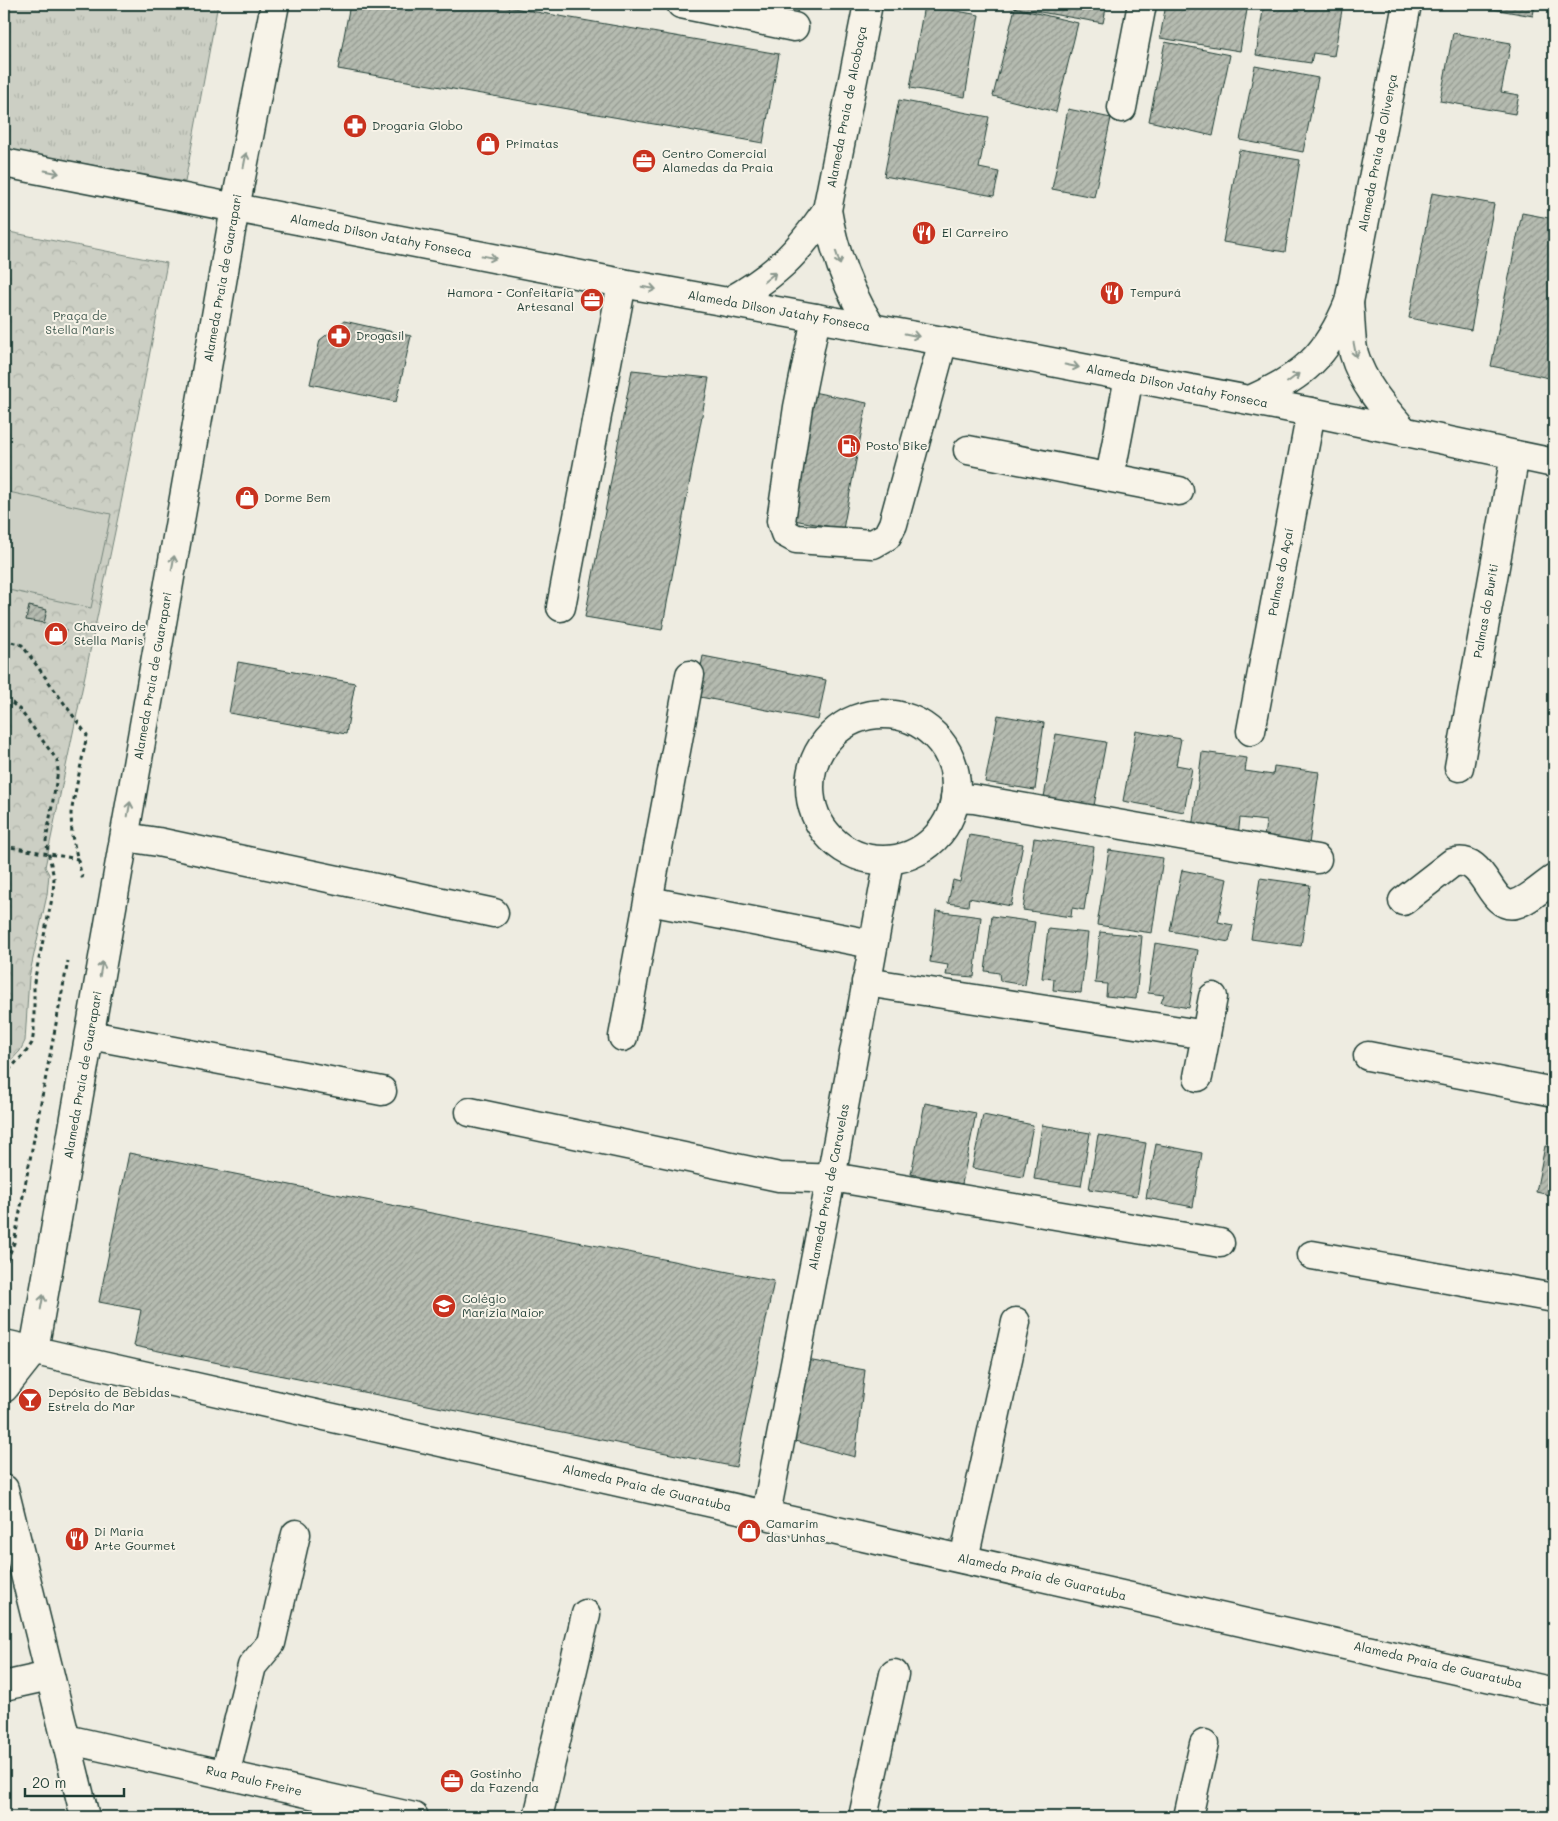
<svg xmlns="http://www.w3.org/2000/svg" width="1558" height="1821" font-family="Mali,sans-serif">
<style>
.grass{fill:url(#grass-tufts);stroke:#76867c}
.forest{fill:url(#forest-crowns);stroke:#76867c}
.pitch{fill:#cccfc4;stroke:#76867c}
.building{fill:url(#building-hatch);stroke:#1f3d34}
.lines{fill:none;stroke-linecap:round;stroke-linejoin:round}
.minor-casing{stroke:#1f3d34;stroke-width:31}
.major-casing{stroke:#1f3d34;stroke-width:31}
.path{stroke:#1f3d34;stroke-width:3;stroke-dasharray:4 4;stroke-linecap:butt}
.minor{stroke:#f7f3e8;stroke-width:28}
.major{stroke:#f7f3e8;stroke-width:28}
.oneway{stroke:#8b988e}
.labels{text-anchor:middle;stroke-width:4;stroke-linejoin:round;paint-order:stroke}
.street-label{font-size:12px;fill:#1f3d34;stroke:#f7f3e8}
.poi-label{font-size:12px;fill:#1f3d34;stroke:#f7f3e8;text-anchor:start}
.park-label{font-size:12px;fill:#425a51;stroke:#f7f3e8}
</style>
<defs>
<pattern id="grass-tufts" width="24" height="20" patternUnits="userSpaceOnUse" patternTransform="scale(1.25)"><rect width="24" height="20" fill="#cccfc4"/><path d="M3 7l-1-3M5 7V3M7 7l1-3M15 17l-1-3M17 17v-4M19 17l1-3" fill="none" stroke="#afb3a9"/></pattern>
<pattern id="forest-crowns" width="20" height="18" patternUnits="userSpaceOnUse" patternTransform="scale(1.25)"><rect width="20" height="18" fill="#cccfc4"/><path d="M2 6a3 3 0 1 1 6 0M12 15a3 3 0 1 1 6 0" fill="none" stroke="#afb3a9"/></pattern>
<pattern id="building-hatch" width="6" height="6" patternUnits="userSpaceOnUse" patternTransform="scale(1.25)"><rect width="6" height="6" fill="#b5bbb0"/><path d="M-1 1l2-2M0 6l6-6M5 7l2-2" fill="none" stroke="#939990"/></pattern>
</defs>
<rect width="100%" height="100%" fill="#eeece1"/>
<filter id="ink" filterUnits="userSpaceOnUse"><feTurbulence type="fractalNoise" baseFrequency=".02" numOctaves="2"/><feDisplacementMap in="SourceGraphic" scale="10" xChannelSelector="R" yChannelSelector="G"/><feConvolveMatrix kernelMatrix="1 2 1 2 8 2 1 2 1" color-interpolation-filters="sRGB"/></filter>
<g filter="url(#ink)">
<path class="grass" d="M4,4H218L185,182L4,149Z"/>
<path class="forest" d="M4,231L167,263L122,498L45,867L49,874L47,895L29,977L25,1041L20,1051L4,1068Z"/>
<path class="pitch" d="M4,491L111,514L91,608L4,589Z"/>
<g class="building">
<path d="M350,4H490L779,54L763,143L338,69Z"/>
<path d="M699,4H799L794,27Z"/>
<path d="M1006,4H1107L1103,23L1006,6Z"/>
<path d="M1166,4H1248L1240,51L1160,38Z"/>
<path d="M1264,4H1343L1334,56L1313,53L1311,63L1256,55Z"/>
<path d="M1464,4H1535L1533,16Z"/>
<path d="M924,5L979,15L965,97L910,88Z"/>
<path d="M1015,8L1078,23L1056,112L993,96Z"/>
<path d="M1453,33L1511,43L1501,92L1519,95L1515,114L1440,101Z"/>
<path d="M1165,42L1230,55L1213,136L1149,121Z"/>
<path d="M1255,66L1318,78L1303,152L1240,140Z"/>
<path d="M899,100L989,117L979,168L999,172L994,196L884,176Z"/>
<path d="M1068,109L1111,118L1094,197L1052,189Z"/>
<path d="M1239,150L1300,160L1285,252L1223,242Z"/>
<path d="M1432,193L1494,204L1471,330L1409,318Z"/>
<path d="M1522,213L1554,219V379L1491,366Z"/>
<path d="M344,321L411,336L396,402L310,384L320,340Z"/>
<path d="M632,370L709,378L662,630L585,617Z"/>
<path d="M813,392L867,403L843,529L788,519Z"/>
<path d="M29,606L47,610L44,623L26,620Z"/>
<path d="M49,626L66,629L64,643L46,639Z"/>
<path d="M703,656L826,680L818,720L695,696Z"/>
<path d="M238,662L355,683L346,734L229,713Z"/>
<path d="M998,715L1044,723L1035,790L985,782Z"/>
<path d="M1136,731L1181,739L1176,765L1192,768L1184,812L1123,801Z"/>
<path d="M1056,734L1106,742L1093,811L1043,802Z"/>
<path d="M1202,752L1247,758L1245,771L1273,775L1274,766L1319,772L1309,844L1264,838L1266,821L1240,818L1238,836L1192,829Z"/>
<path d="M969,835L1023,844L1011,906L969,898L968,906L948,903L953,880L960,882Z"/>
<path d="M1034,838L1094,847L1084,910L1072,908L1071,917L1023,910Z"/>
<path d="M1109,850L1163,858L1152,933L1097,925Z"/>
<path d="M1182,870L1227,879L1218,922L1233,925L1229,942L1170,931Z"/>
<path d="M1260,878L1310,885L1301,946L1251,939Z"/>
<path d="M936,911L981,917L974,977L946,975L948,965L930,962Z"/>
<path d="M992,916L1035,922L1025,985L1000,981L999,973L985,971Z"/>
<path d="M1048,929L1088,933L1081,993L1053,990L1054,979L1042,978Z"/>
<path d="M1100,932L1142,936L1136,999L1106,996L1107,984L1095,983Z"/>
<path d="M1155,943L1198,950L1189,1008L1161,1003L1164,995L1148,993Z"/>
<path d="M925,1103L976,1113L962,1184L911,1174Z"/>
<path d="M983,1115L1033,1125L1023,1177L972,1168Z"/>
<path d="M1042,1125L1090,1133L1081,1186L1034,1179Z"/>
<path d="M1098,1135L1146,1143L1137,1196L1089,1189Z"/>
<path d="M1156,1144L1202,1153L1193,1207L1146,1198Z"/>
<path d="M1545,1146L1554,1147V1196L1536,1192Z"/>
<path d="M129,1153L774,1281L736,1467L134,1346L141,1310L99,1302Z"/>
<path d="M4,1186L9,1187L6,1200H4Z"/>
<path d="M807,1360L865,1370L855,1457L791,1440Z"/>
</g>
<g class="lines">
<g class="minor-casing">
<g id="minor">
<path d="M681,4L794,27"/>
<path d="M868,4L827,210C834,253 848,290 871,327"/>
<path d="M1122,108L1142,4"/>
<path d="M728,302C775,276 797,254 827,210"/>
<path d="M1349,303C1351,320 1350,338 1354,354C1363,385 1385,409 1405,432"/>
<path d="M816,318L798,407L781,521L785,533L796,539L873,544L887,536L893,524L943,341"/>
<path d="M1250,400C1303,377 1327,356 1349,302L1407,4"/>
<path d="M968,450L1179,491"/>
<path d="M1110,477L1129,377"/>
<path d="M561,607L622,283"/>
<circle cx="883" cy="787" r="73"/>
<path d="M1251,731L1311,412"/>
<path d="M1459,767L1515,455"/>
<path d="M955,798L974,799L1317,859"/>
<path d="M125,837L158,842L494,913"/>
<path d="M649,901L872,944"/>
<path d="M1403,901L1452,863C1486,852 1488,910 1515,904C1528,901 1543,886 1554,879"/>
<path d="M866,982L1206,1035"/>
<path d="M90,1035L382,1091"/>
<path d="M623,1037L690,675"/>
<path d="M1368,1056L1554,1092"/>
<path d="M1198,1077L1213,997"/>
<path d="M470,1112L779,1177L844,1179L1220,1243"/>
<path d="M1312,1255L1554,1298"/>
<path d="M4,1344L1554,1692"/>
<path d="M4,1388L34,1350L235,208L275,4"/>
<path d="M4,1489L85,1817"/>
<path d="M766,1514L831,1178L889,860"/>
<path d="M964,1559L1016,1322"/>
<path d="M4,1686L49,1676"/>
<path d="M66,1739L414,1817"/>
<path d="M225,1775L252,1666L271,1643L296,1534"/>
<path d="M538,1817L586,1614"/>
<path d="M863,1817L894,1674"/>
<path d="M1188,1817L1204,1744"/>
</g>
</g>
<g class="major-casing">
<path id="major" d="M4,163L622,283L943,341L1311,412L1554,463"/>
</g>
<g class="path">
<path d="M4,640L22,645L87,735L71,813L72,836L83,881"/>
<path d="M4,702L12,703L20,710L57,760L58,771L46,841L54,878L53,894L34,982V1031L32,1043L26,1052L4,1075"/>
<path d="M4,846L78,859"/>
<path d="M4,1268L14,1243L68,961"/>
</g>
<use href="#minor" class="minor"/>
<use href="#major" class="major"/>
</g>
<defs><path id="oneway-shaft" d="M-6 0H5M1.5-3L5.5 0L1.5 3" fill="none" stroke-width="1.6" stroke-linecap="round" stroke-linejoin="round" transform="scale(1.25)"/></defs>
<g class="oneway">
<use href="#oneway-shaft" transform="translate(245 160) rotate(-79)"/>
<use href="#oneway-shaft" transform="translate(52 172) rotate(11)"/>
<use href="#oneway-shaft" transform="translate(489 257) rotate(11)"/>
<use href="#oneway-shaft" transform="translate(838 258) rotate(72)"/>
<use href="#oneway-shaft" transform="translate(770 277) rotate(-39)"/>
<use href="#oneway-shaft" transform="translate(649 288) rotate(10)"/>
<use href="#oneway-shaft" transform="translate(912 335) rotate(11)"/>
<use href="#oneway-shaft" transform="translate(1355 350) rotate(79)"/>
<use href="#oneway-shaft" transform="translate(1072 366) rotate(11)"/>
<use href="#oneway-shaft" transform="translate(1293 378) rotate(-37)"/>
<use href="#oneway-shaft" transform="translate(173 563) rotate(-80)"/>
<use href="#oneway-shaft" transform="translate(129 809) rotate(-80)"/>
<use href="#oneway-shaft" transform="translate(101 969) rotate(-80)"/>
<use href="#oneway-shaft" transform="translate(42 1302) rotate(-80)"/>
</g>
</g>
<defs>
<g id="pharmacy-disc" transform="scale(1.25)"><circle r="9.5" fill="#c8321e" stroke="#f7f3e8"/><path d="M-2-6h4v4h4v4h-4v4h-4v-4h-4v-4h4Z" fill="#fff"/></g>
<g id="shop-disc" transform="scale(1.25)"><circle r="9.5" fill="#c8321e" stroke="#f7f3e8"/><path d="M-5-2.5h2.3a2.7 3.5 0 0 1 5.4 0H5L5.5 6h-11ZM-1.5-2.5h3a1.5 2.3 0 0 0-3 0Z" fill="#fff"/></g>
<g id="office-disc" transform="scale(1.25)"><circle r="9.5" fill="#c8321e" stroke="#f7f3e8"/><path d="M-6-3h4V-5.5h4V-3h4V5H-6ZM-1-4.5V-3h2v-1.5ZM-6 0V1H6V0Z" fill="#fff"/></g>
<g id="restaurant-disc" transform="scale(1.25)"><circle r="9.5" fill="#c8321e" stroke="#f7f3e8"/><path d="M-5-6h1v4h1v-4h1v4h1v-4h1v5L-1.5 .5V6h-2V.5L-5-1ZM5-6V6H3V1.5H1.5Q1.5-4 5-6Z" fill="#fff"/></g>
<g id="fuel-disc" transform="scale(1.25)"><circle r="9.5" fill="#c8321e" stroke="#f7f3e8"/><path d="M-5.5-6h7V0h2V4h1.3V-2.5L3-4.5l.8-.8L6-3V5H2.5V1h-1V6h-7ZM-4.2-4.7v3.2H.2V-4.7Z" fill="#fff"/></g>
<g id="school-disc" transform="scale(1.25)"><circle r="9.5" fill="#c8321e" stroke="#f7f3e8"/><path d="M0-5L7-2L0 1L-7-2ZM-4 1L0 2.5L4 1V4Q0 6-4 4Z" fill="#fff"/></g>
<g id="bar-disc" transform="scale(1.25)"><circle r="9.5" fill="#c8321e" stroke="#f7f3e8"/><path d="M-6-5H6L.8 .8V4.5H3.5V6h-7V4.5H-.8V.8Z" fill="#fff"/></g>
</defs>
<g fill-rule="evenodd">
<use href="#pharmacy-disc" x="355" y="126"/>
<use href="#shop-disc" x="488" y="144"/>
<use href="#office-disc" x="644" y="161"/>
<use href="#restaurant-disc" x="924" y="233"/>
<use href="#restaurant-disc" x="1112" y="293"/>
<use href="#office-disc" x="592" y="300"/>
<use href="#pharmacy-disc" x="339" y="336"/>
<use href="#fuel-disc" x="849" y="446"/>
<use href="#shop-disc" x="247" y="498"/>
<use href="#shop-disc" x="56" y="634"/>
<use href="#school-disc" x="444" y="1306"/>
<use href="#bar-disc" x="30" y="1400"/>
<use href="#shop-disc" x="749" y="1531"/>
<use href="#restaurant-disc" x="77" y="1539"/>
<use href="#office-disc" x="452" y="1781"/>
</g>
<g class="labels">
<g class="street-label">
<text transform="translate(847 107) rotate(-79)" y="4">Alameda Praia de Alcobaça</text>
<text transform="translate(1378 153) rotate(-79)" y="4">Alameda Praia de Olivença</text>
<text transform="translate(381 236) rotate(11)" y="4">Alameda Dilson Jatahy Fonseca</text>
<text transform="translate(223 278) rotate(-80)" y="4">Alameda Praia de Guarapari</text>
<text transform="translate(779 311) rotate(10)" y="4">Alameda Dilson Jatahy Fonseca</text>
<text transform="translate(1177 386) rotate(11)" y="4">Alameda Dilson Jatahy Fonseca</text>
<text transform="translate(1281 572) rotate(-79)" y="4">Palmas do Açaí</text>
<text transform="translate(1486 611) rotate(-80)" y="4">Palmas do Buriti</text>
<text transform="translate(153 676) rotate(-80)" y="4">Alameda Praia de Guarapari</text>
<text transform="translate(83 1075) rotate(-80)" y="4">Alameda Praia de Guarapari</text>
<text transform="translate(829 1187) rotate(-79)" y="4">Alameda Praia de Caravelas</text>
<text transform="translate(647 1488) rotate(13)" y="4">Alameda Praia de Guaratuba</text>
<text transform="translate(1042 1577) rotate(13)" y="4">Alameda Praia de Guaratuba</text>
<text transform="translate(1438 1665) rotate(13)" y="4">Alameda Praia de Guaratuba</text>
<text transform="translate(254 1781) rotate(13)" y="4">Rua Paulo Freire</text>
</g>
<g class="poi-label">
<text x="372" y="130">Drogaria Globo</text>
<text x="506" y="148">Primatas</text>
<text x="662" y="158">Centro Comercial<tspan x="662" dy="14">Alamedas da Praia</tspan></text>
<text x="942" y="237">El Carreiro</text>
<text x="574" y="297" text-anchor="end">Hamora - Confeitaria<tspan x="574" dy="14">Artesanal</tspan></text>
<text x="1130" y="297">Tempurá</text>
<text x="356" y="340">Drogasil</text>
<text x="866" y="450">Posto Bike</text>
<text x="264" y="502">Dorme Bem</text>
<text x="74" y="631">Chaveiro de<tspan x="74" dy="14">Stella Maris</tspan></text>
<text x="462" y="1303">Colégio<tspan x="462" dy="14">Marízia Maior</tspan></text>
<text x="48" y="1397">Depósito de Bebidas<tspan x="48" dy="14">Estrela do Mar</tspan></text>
<text x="766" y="1528">Camarim<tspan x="766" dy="14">das Unhas</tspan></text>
<text x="94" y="1536">Di Maria<tspan x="94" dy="14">Arte Gourmet</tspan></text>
<text x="470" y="1778">Gostinho<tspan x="470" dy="14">da Fazenda</tspan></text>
</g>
<g class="park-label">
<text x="80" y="320">Praça de<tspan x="80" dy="14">Stella Maris</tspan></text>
</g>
</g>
<rect width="1558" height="1821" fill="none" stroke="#f7f3e8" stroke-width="20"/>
<rect x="10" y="10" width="1538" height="1801" fill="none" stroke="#1f3d34" stroke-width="2" filter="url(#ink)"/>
<path d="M25 1788v8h99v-8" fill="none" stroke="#1f3d34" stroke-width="2.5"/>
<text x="32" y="1788" font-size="15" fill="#1f3d34" stroke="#f7f3e8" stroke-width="4" paint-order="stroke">20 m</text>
</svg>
